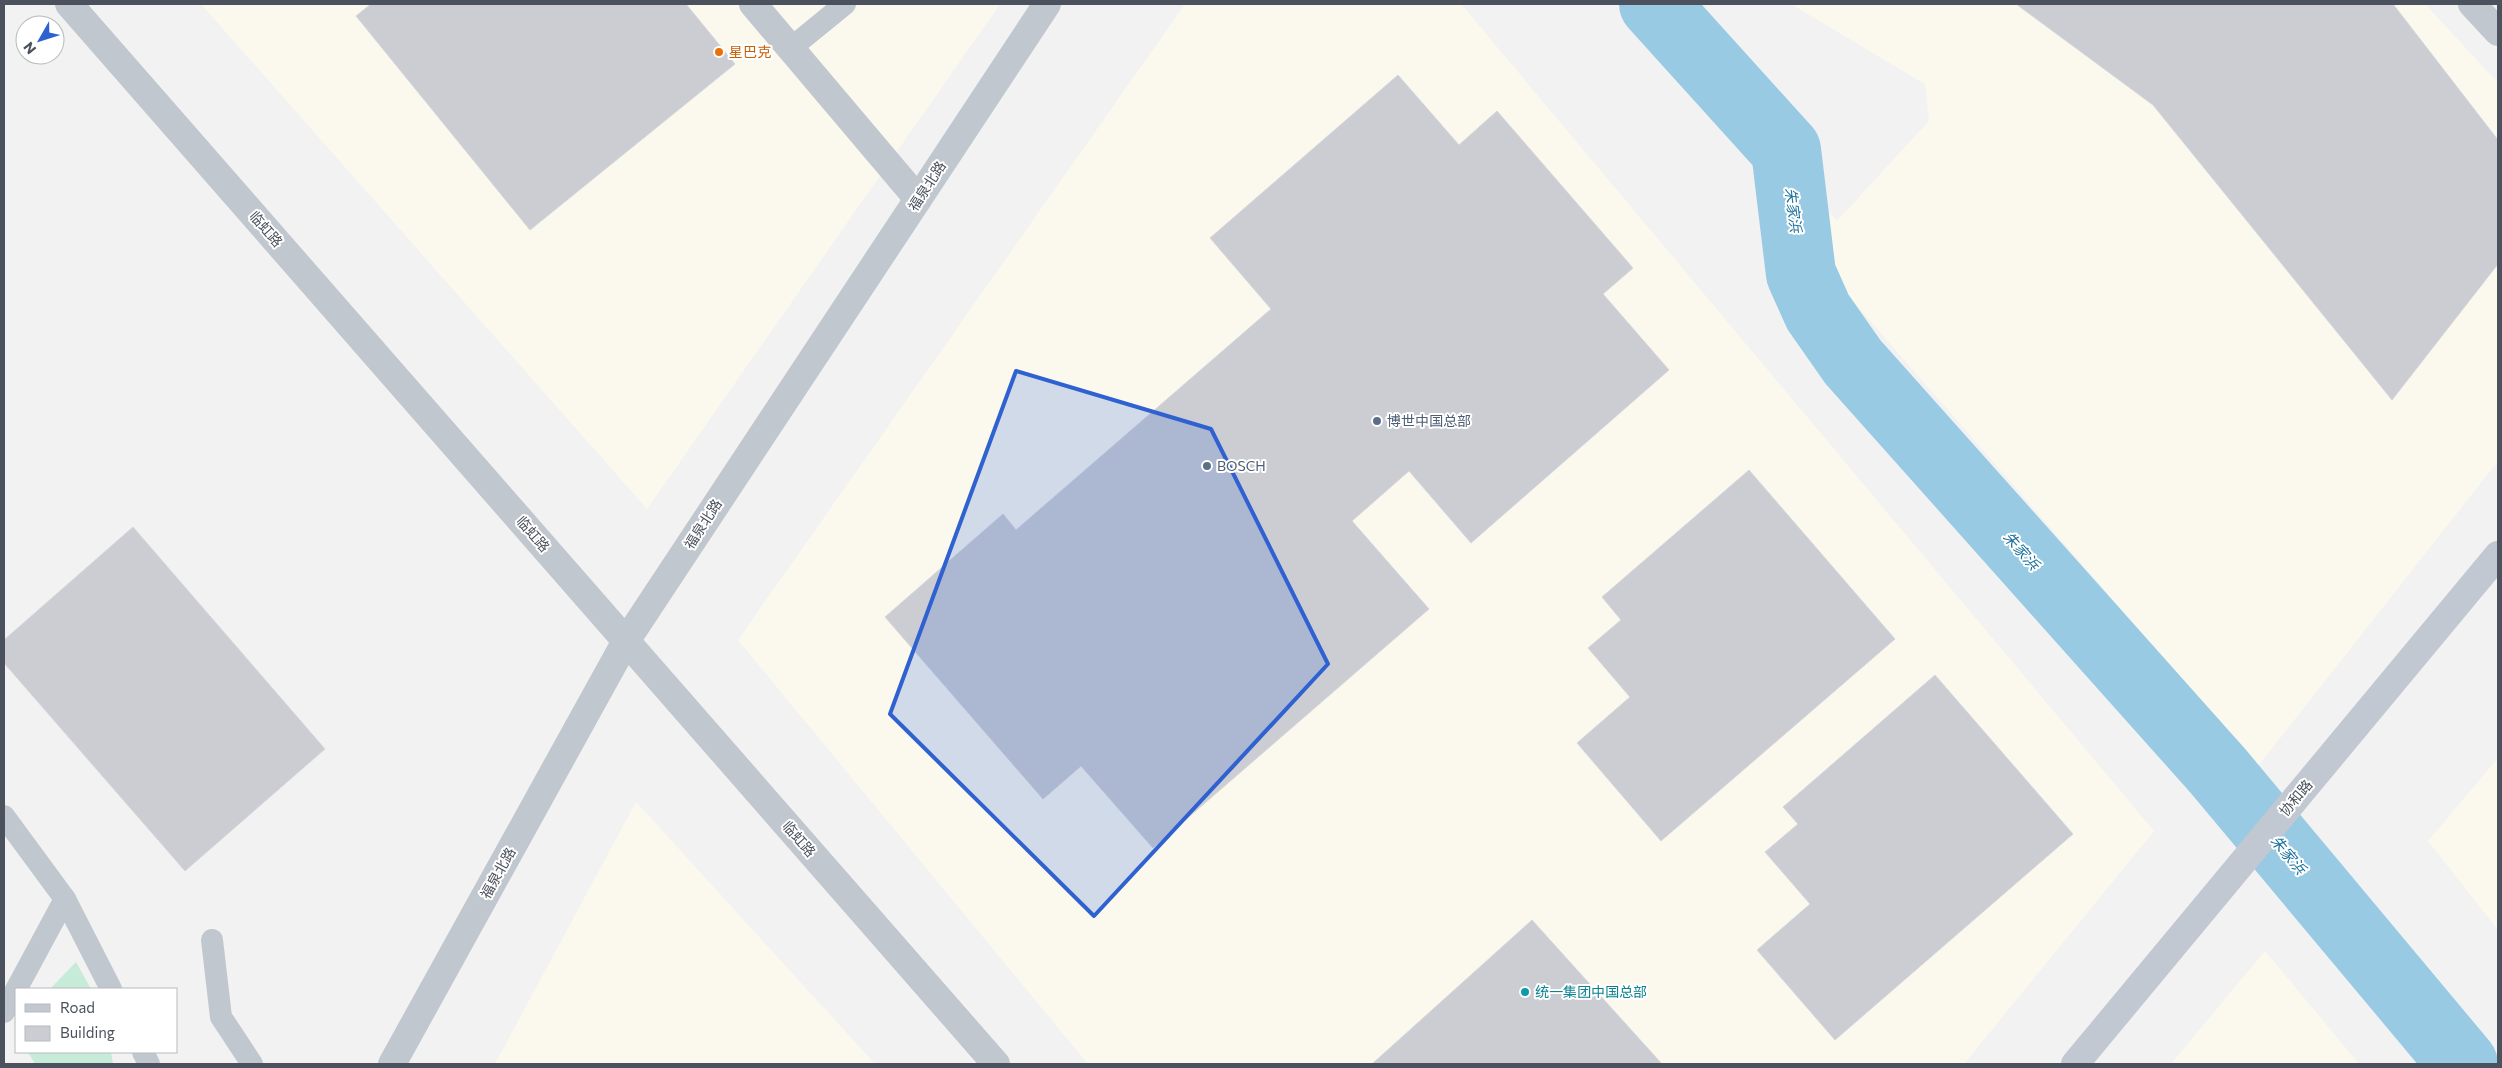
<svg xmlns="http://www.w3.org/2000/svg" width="2502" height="1068" font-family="Commissioner,'Noto Sans SC',sans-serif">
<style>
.commercial{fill:#fbf9ee}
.green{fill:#c6ebd9}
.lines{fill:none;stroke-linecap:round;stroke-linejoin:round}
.river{stroke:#98cae3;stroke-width:70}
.building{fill:#cccdd3;stroke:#d6d7dc}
.service{stroke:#c1c7ce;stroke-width:22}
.minor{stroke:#c1c7ce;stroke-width:28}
.tertiary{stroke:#c1c7ce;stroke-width:28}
.secondary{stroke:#c2c8d2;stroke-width:28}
.marked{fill:#2f61d0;fill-opacity:0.2;stroke:#2f61d0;stroke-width:4;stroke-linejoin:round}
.food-dot{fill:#e8710a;stroke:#fff;stroke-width:2}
.service-dot{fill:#5c6f8a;stroke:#fff;stroke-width:2}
.culture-dot{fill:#0f9aa8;stroke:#fff;stroke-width:2}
.labels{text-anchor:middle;stroke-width:4;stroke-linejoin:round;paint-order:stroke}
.food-label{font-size:14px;fill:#c56008;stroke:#fff;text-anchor:start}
.street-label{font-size:14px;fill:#4b525d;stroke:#fff}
.service-label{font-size:14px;fill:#4e5e75;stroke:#fff;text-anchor:start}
.culture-label{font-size:14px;fill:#0d838f;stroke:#fff;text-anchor:start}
.water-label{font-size:15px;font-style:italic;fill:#1e739d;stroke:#fff}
</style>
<rect width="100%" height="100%" fill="#f3f2f2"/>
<g class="commercial">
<path d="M201,4H1000L647,509Z"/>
<path d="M1185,4H1461L2154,831L1964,1064H1088L738,640Z"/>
<path d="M1791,4H2425L2498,83V461L2258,766L1846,293L1752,170L1777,151L1837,221L1929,121L1925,84Z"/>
<path d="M2498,758V930L2428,841Z"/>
<path d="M636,802L875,1064H495Z"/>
<path d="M2265,951L2359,1064H2171Z"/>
</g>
<g class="green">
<path d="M76,962L91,989H51V988Z"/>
<path d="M28,1052H111L113,1064H35Z"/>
</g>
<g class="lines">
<path class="river" d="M1654,4L1786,150L1801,274L1818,312L1853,362L2218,771L2463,1064"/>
</g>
<g class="building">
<path d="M371,4H686L735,64L530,230L356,16Z"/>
<path d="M2016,4H2393L2498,140V264L2392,400L2153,105Z"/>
<path d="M1398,75L1459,145L1497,111L1633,268L1603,294L1669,370L1471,543L1409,471L1352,521L1429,609L1153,848L1081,766L1043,799L885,617L1003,514L1016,530L1271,309L1210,238Z"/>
<path d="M1749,470L1895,639L1661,841L1577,743L1630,697L1588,648L1621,620L1602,597Z"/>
<path d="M133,527L325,749L185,871L4,663V640Z"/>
<path d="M1935,675L2073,834L1835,1040L1757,950L1810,904L1765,852L1798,824L1783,807Z"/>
<path d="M1532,920L1662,1064H1372Z"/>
</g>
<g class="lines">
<g class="service">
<path d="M791,48L845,4"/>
<path d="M4,816L65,899L111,989"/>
<path d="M212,940L221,1017L252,1064"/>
<path d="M4,1012L65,899"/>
<path d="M143,1052L149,1064"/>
</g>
<g class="minor">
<path d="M753,4L918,199"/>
<path d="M2472,4L2498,32"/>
</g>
<g class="tertiary">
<path d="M69,4L996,1064"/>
<path d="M392,1064L626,641L1047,4"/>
</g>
<path class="secondary" d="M2075,1064L2498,555"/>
</g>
<path class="marked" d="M1016,371L1211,429L1328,664L1094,916L890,714Z"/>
<circle class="food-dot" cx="719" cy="52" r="5"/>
<g class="service-dot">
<circle cx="1377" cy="421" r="5"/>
<circle cx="1207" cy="466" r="5"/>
</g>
<circle class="culture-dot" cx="1525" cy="992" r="5"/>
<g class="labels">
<g class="food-label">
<text x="729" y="57">星巴克</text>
</g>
<g class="street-label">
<text transform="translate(927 186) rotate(-57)" y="5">福泉北路</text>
<text transform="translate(266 229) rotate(49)" y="5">临虹路</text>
<text transform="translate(703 524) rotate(-57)" y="5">福泉北路</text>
<text transform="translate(533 534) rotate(49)" y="5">临虹路</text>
<text transform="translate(2296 798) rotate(-50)" y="5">协和路</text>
<text transform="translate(799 839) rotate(49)" y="5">临虹路</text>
<text transform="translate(498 873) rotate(-61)" y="5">福泉北路</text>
</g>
<g class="service-label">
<text x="1387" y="426">博世中国总部</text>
<text x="1217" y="471">BOSCH</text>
</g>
<g class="culture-label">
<text x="1535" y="997">统一集团中国总部</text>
</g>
<g class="water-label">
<text transform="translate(1793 210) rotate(83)" y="5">朱家浜</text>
<text transform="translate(2021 551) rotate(48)" y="5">朱家浜</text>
<text transform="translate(2288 855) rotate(50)" y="5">朱家浜</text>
</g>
</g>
<rect width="2502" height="1068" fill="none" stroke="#4b525d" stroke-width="10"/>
<rect x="15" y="988" width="162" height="65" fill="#ffffff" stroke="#b7babe"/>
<rect x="25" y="1004" width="25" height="8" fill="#c2c8d2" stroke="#b7babe"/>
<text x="60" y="1013" font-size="15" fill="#4b525d">Road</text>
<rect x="25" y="1026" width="25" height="15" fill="#cccdd3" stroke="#b7babe"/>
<text x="60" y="1038" font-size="15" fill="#4b525d">Building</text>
<g transform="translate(40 40) rotate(231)"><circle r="24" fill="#ffffff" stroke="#b7babe"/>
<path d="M0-4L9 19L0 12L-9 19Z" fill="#2f61d0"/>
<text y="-8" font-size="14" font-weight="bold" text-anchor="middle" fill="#4b525d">N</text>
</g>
</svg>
